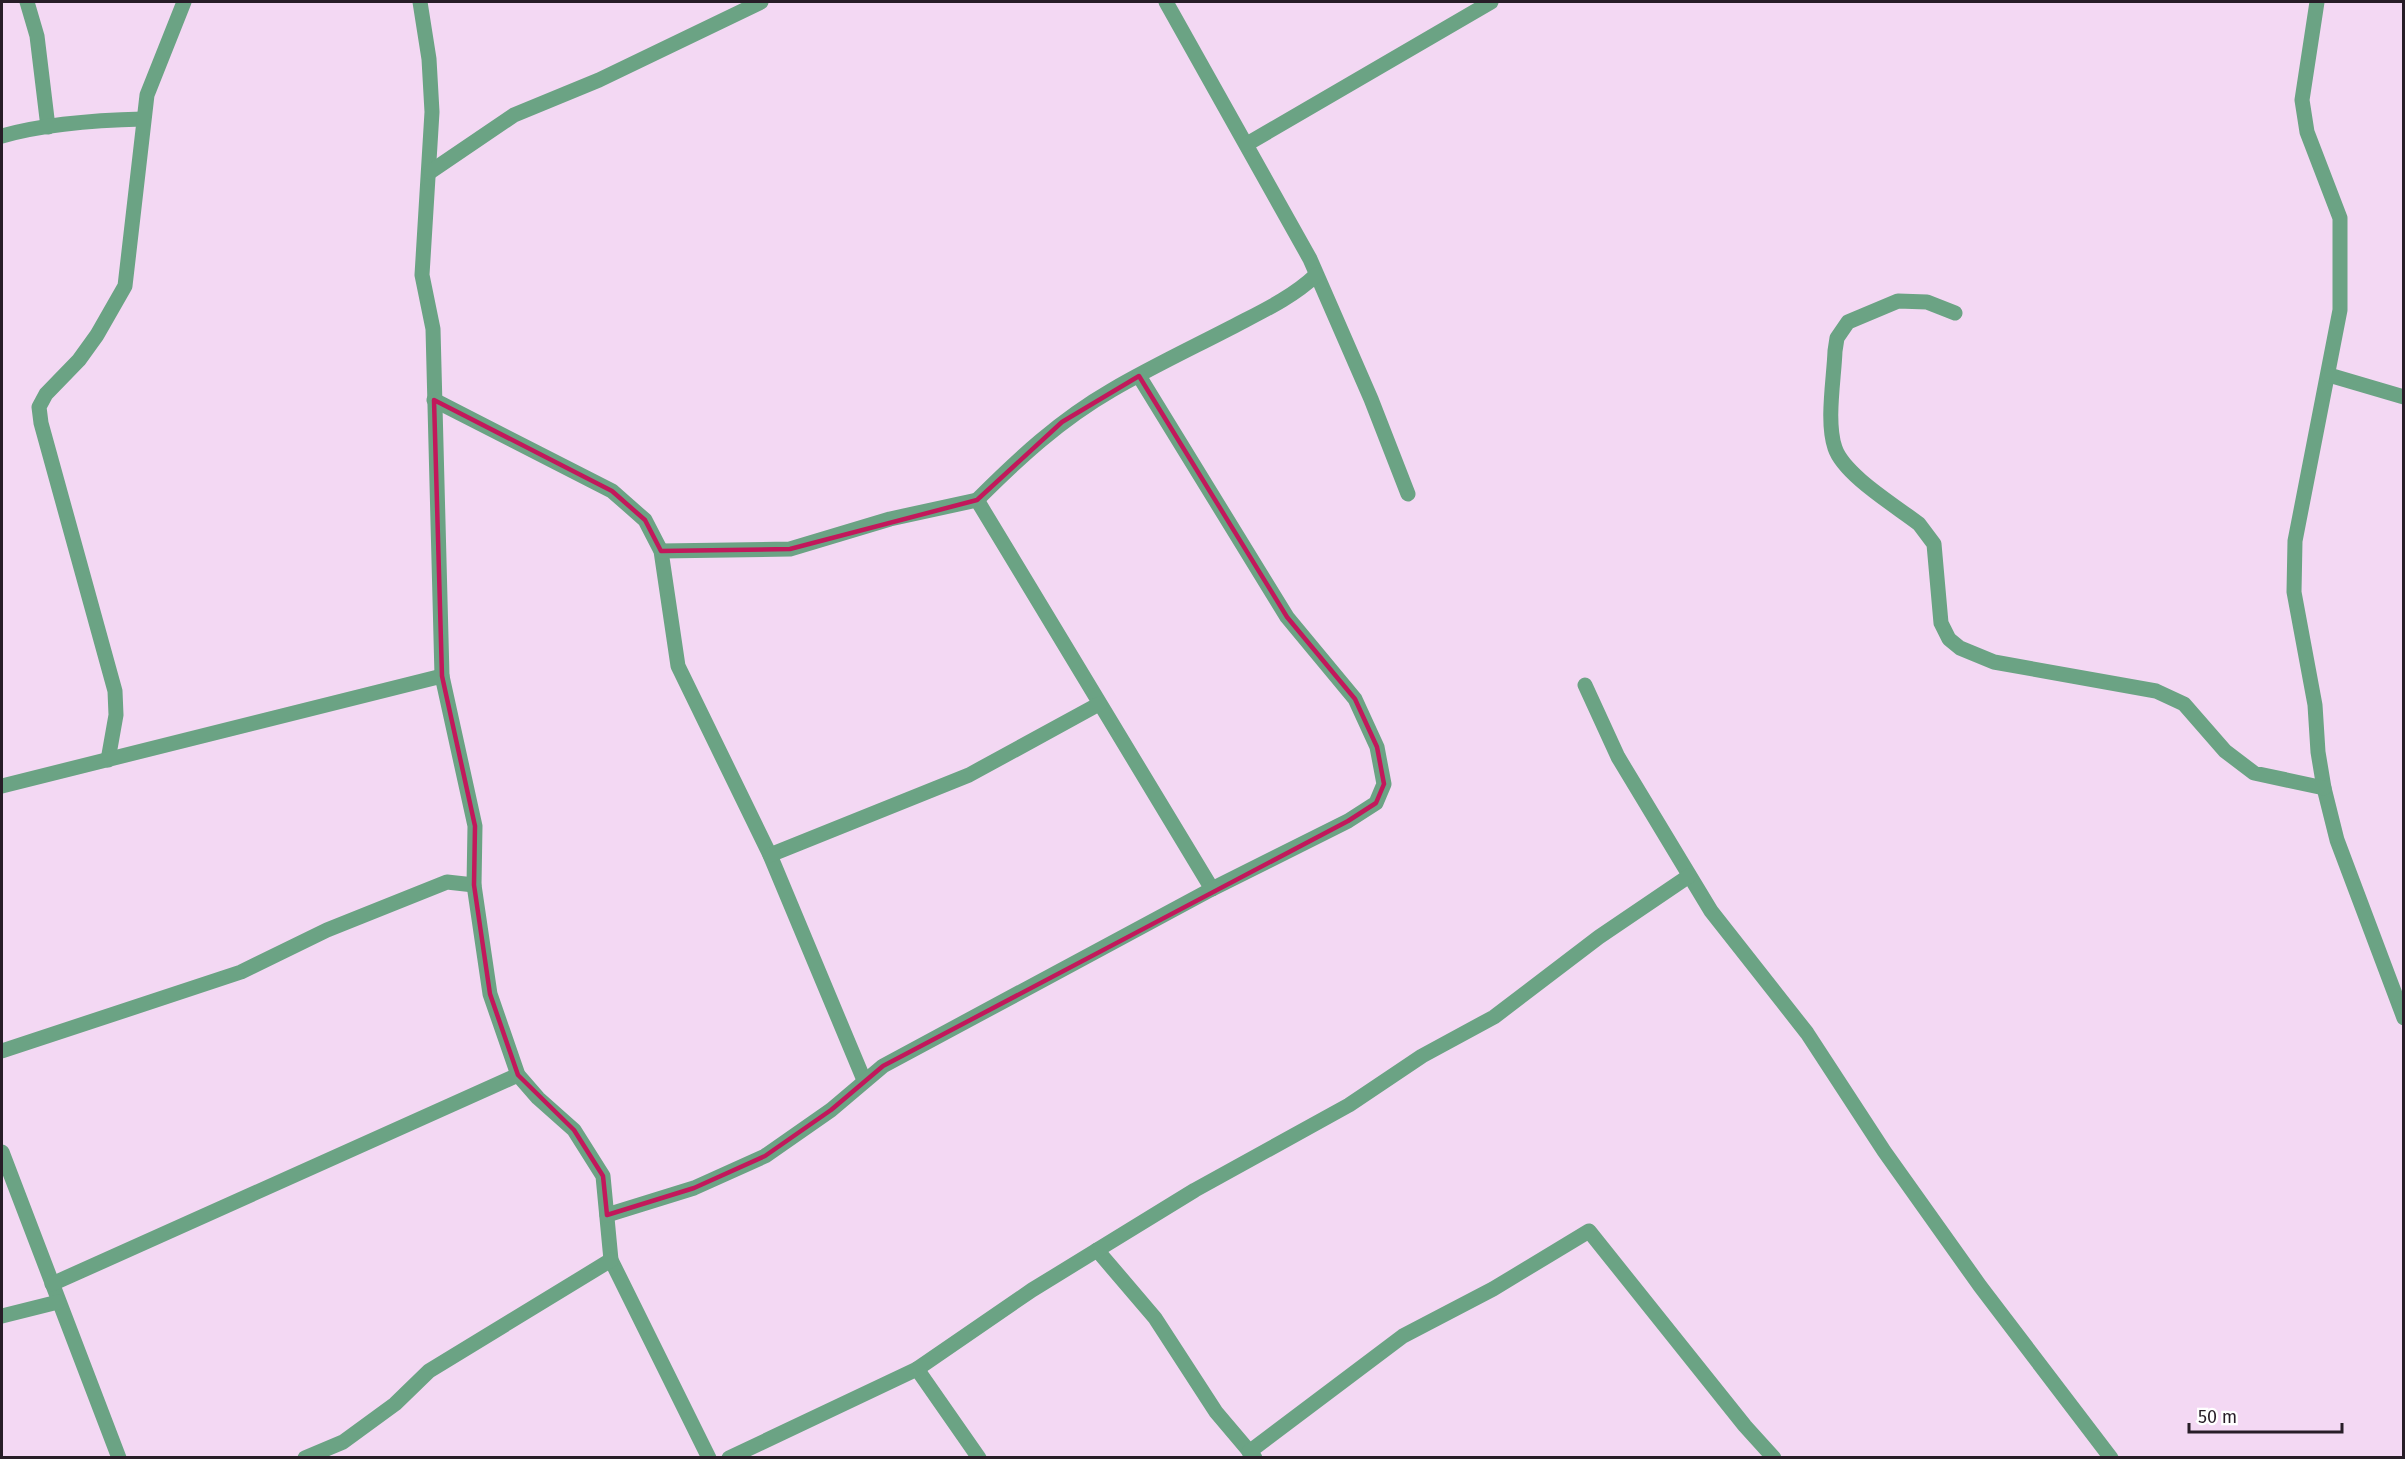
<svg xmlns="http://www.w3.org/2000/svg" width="2405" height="1459" font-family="'Fira Sans',sans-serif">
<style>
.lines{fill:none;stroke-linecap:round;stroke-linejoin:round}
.street{stroke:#6ba384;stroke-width:15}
.marked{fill:none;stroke:#c2185b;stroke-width:4.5;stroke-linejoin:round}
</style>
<rect width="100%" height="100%" fill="#f3d8f3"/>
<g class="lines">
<g class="street">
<path d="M27,2L37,36L48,127"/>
<path d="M420,2L429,59L432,112L422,275L433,329L442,676"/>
<path d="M1166,2L1310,259L1371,399L1408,494"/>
<path d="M2317,2L2302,100L2307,132L2340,218V310L2295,541L2294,592L2315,705L2318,752L2324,788L2337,840L2404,1018"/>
<path d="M2,136C44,124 99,120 143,119"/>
<path d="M1247,144L1491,2"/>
<path d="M430,172L514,115L599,80L761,2"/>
<path d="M1955,313L1927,302L1898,301L1848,322L1837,338L1835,351C1834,379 1826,422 1835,448C1844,475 1896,506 1919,524L1934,544L1941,623L1949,639L1960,648L1994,662L2156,691L2184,704L2225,751L2254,773L2324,788"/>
<path d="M2329,375L2404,397"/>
<path d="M434,400L612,491L645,520L661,551L678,666L770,855L864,1080"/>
<path d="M977,500C1019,458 1060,420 1112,390C1153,366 1196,346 1238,324C1265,310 1294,296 1316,275"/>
<path d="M661,551L790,549L890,519L977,500L1212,889"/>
<path d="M1585,685L1618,757L1711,911L1807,1033L1884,1151L1980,1286L2111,1458"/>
<path d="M108,760L116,715L115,691L41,423L39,407L46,394L79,360L97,335L125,286L147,95L184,2"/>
<path d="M2,786L442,676L475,826L474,885L490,994L518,1075L538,1098L574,1130L603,1176L611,1260L709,1458"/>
<path d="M770,855L969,775L1099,704"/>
<path d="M2,1051L241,972L327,930L447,882L474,885"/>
<path d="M2,1152L119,1458"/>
<path d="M607,1215L694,1188L765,1156L831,1110L883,1066L1212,889L1348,821L1376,803L1384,784L1377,747L1355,699L1287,617L1139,376"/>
<path d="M1097,1250L1155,1318L1216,1412L1255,1458"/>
<path d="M52,1284L518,1075"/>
<path d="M2,1316L58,1302"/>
<path d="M917,1369L979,1458"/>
<path d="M1249,1452L1403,1336L1493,1289L1589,1231L1745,1426L1774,1458"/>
<path d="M305,1458L343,1442L395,1404L429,1371L611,1260"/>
<path d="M729,1458L917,1369L1032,1290L1195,1190L1349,1105L1422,1056L1494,1017L1599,937L1689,876"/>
</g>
</g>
<path class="marked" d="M1139,376L1287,617L1355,699L1377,747L1384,784L1376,803L1348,821L883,1066L831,1110L765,1156L694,1188L607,1215L603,1176L574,1130L518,1075L490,994L474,885L475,826L442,676L434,400L612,491L645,520L661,551L790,549L977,500L1062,422Z"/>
<rect width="2405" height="1459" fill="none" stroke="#271d27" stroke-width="6"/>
<path d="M2189 1423v9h153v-9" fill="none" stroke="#271d27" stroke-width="3"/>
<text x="2198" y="1423" font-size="18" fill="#271d27" stroke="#ffffff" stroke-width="4.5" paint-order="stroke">50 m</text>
</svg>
